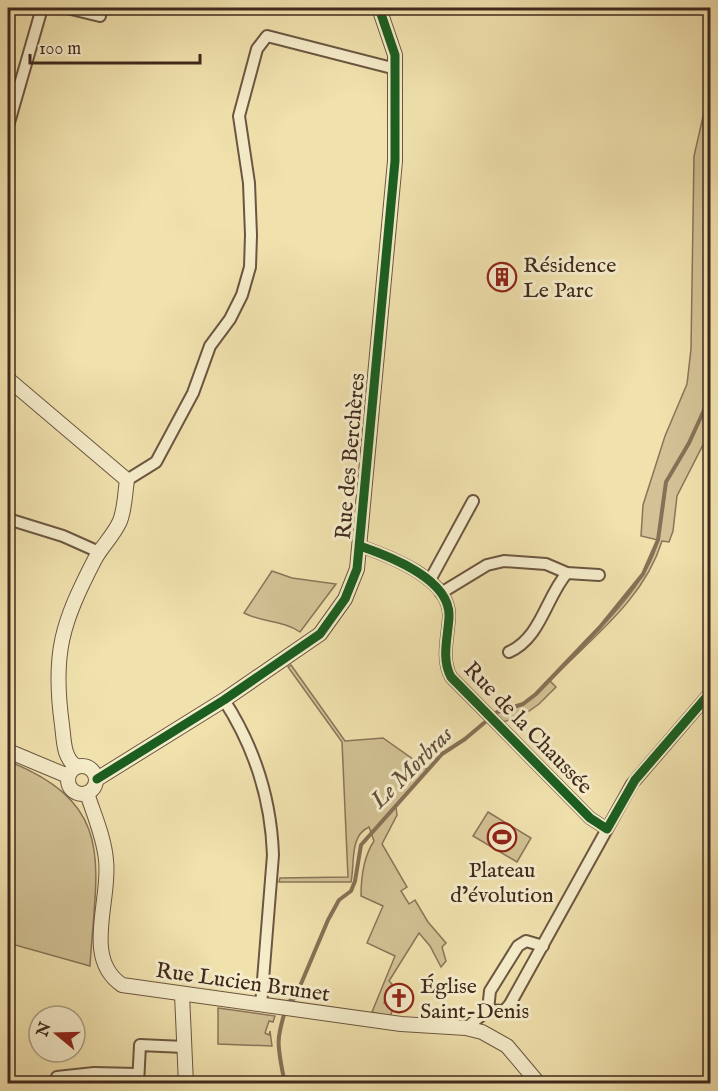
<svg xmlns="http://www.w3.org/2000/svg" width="718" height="1091" font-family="'IM FELL English',serif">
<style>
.green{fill:#d2c295;stroke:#897559;stroke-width:1.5}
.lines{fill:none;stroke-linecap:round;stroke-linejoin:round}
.stream{stroke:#867156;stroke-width:4}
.minor-casing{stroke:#6c5641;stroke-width:14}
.tertiary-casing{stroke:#6c5641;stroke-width:16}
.minor{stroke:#f5ecca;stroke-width:10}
.tertiary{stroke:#f5ecca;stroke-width:14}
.cycleway-casing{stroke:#f5ecca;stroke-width:13}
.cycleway{stroke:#1b5e20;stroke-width:9}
.labels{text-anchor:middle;stroke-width:6;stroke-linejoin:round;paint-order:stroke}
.poi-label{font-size:22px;fill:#40281d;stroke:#f5ecca;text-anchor:start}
.street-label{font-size:22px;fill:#40281d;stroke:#f5ecca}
.water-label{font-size:24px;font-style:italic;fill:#634d3a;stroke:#f5ecca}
</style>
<rect width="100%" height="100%" fill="#f0e1ad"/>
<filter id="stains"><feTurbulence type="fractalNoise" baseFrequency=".00333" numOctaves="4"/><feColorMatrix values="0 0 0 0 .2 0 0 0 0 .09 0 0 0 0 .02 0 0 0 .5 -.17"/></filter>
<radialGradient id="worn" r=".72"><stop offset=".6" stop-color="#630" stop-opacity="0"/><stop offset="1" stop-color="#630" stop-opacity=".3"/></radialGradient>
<g class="green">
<path d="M710,86V431L677,496L673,531L669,542L662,541C644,600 591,638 550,681L556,687L539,704L522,716L503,722L495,714L523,704L536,694C572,655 647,592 658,540L641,536L643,505L665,436L687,384L691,349L694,156Z"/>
<path d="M272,571L292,578L336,584L300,632C283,620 263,623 244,613Z"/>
<path d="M291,665L345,741L383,738L427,769L396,807L397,815L382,844L407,887L401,891L409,904L415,900L428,922L446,943L442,947L446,961L441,967L430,946L419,933L389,981L392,984L384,1003L393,1008L390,1017L372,1012L395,956L367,943L383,906L361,896C361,879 364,856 374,841L369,827C349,836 355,864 351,882H279L280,878L348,877L342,742L288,667Z"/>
<path d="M8,761C118,805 96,864 90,966L8,943Z"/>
<path d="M488,812L531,838L517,862L473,836Z"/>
<path d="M218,1008L275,1016L273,1022L269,1021L265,1033L269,1035L270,1031L272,1046L218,1044Z"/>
</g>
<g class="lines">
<g class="stream">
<path d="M710,153V159"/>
<path d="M285,1084C277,1044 275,1041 288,1002L295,998L328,920L339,900L351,891L355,881L361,845L442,754L465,739L497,712L523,704L536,694L600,627L643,574L658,540L666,482L689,443L710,397"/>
</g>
<g class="minor-casing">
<g id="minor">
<path d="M67,8L100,16"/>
<path d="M8,126L42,8"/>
<path d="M127,480L156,462L193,393L210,346L230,319L242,295L250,267L251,235L249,183L239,116L257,49L267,36L396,69"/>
<path d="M8,519L63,536L99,552"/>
<path d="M360,546C389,556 451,579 449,617C448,637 441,659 451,677L590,818L607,829"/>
<path d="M430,580L473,501"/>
<path d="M441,593L487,565L504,561L546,564L567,573L599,575"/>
<path d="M509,652C541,638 546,597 567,573"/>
<path d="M224,700C255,748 271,798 273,855L261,1005"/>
<path d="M488,1010L504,1011L510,1004L632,784L710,693"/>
<path d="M488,1010L490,991L518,946L526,941L543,946"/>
<path d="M466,1028L488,1010"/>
<path d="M57,1077L94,1073L137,1074"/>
<path d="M138,1084L140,1045L184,1047"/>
</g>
</g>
<g class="tertiary-casing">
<g id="tertiary">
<path d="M8,379L127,480C125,493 125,508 120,521C114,535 102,546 95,559C62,623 52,653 62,725C64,739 63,758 76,766"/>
<path d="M8,751L68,776"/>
<circle cx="82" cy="780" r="14"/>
<path d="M97,779L224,700L320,634L345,599L357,569L395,161V55L379,8"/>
<path d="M87,793C94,815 104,837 106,860C111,900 82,958 122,985L401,1024L466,1028L482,1032L507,1046L539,1084"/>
<path d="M182,994L186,1084"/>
</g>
</g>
<use href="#minor" class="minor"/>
<use href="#tertiary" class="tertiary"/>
<g class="cycleway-casing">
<g id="cycleway">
<path d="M360,546C389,556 451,579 449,617C448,637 441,659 451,677L590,818L607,829L635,780L710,693"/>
<path d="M97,779L224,700L320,634L345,599L357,569L395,161V55L379,8"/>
</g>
</g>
<use href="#cycleway" class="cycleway"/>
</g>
<defs>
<g id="building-ring" transform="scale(1.5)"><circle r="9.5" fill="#f5ecca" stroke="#8f2418" stroke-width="1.5"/><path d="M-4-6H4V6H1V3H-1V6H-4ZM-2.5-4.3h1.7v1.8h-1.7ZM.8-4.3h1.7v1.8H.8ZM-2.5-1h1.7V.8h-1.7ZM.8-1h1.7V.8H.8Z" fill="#8f2418"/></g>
<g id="stadium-ring" transform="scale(1.5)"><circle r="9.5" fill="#f5ecca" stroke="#8f2418" stroke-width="1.5"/><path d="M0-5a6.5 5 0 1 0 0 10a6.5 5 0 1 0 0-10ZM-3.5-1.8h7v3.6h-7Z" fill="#8f2418"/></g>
<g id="church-ring" transform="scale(1.5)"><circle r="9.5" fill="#f5ecca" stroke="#8f2418" stroke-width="1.5"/><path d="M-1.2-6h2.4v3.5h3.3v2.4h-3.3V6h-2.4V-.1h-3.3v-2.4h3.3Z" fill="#8f2418"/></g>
</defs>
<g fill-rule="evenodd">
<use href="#building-ring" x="502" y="277"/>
<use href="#stadium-ring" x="502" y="837"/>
<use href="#church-ring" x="399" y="998"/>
</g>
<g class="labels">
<g class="poi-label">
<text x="523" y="272">Résidence<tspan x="523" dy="25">Le Parc</tspan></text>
<text x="502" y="877" text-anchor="middle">Plateau<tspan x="502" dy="25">d’évolution</tspan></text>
<text x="420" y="993">Église<tspan x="420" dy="25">Saint-Denis</tspan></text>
</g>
<g class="street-label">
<text transform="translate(349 456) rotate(-85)" y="8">Rue des Berchères</text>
<text transform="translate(529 727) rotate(46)" y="8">Rue de la Chaussée</text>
<text transform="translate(243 981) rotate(8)" y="8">Rue Lucien Brunet</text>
</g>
<g class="water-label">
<text transform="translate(411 767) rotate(-45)" y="8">Le Morbras</text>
</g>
</g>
<rect width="718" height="1091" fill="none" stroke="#f0e1ad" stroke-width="30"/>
<rect x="9" y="9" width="700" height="1073" fill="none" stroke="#40281d" stroke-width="3"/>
<rect x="15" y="15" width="688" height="1061" fill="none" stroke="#40281d" stroke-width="1.5"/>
<g transform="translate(57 1034) rotate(289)"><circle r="28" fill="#f5ecca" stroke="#ad9e85" stroke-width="1.5"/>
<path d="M0-4.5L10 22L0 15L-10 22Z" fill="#8f2418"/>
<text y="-9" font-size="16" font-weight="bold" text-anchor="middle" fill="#40281d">N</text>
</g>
<path d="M30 54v9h170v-9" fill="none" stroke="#40281d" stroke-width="3"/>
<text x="39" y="54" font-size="18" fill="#40281d" stroke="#f5ecca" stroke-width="4.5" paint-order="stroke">100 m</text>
<rect width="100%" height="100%" filter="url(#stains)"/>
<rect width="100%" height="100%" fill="url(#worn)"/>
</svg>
